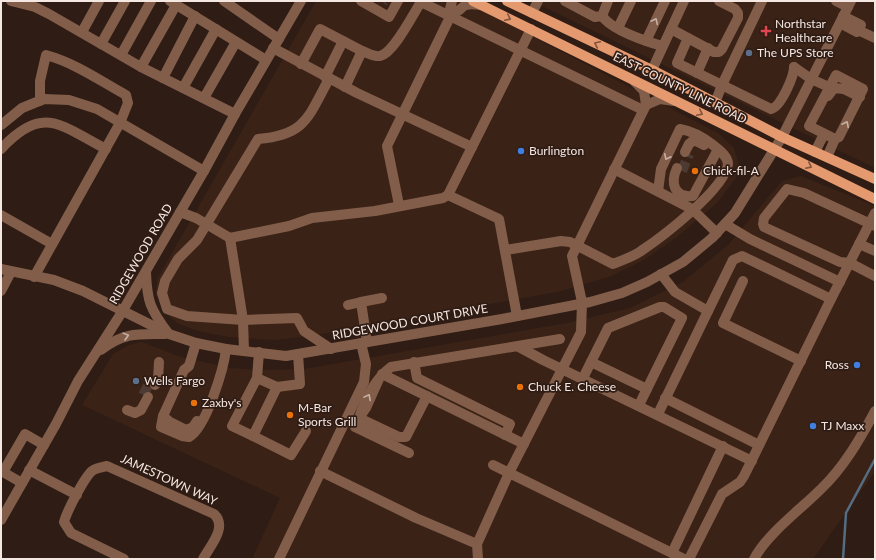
<svg xmlns="http://www.w3.org/2000/svg" width="876" height="560" font-family="Lato,sans-serif">
<style>
.built{fill:#3b2216}
.lines{fill:none;stroke-linecap:round;stroke-linejoin:round}
.stream{stroke:#546d83;stroke-width:2.5}
.minor-tunnel{stroke:#4d3a33;stroke-width:10;stroke-dasharray:10 5;stroke-linecap:butt}
.minor{stroke:#825e4a;stroke-width:10}
.major{stroke:#e5996f;stroke-width:10}
.oneway{stroke:#81543d}
.oneway2{stroke:#c7b0a5}
.health-dot{fill:#e0444e;stroke:#2f1c14;stroke-width:1.5}
.service-dot{fill:#5c6f8a;stroke:#2f1c14;stroke-width:1.5}
.shop-dot{fill:#3f7fe0;stroke:#2f1c14;stroke-width:1.5}
.food-dot{fill:#e8710a;stroke:#2f1c14;stroke-width:1.5}
.labels{text-anchor:middle;stroke-width:3.5;stroke-linejoin:round;paint-order:stroke}
.poi-label{font-size:12px;fill:#f5e7e1;stroke:#2f1c14;text-anchor:start}
.street-label{font-size:12px;fill:#f5e7e1;stroke:#2f1c14}
</style>
<rect width="100%" height="100%" fill="#2f1c14"/>
<g class="built">
<path d="M316,1H464L718,133L734,148L741,171L717,203L677,237L644,260L609,277L557,292L317,335L275,340L228,337L198,331L177,323L164,312L156,295L157,279Z"/>
<path d="M532,1H875V168Z"/>
<path d="M801,176L875,206V475L873,474L813,559H252L280,498L82,405L113,354L129,345L142,342L178,356L229,368L262,370L304,369L567,323L630,308L683,282L728,245L782,181Z"/>
</g>
<g class="lines">
<path class="stream" d="M843,559L846,513L875,459"/>
<g class="minor-tunnel">
<path d="M383,2L384,1"/>
<path d="M682,171L689,154"/>
<path d="M143,395L150,382"/>
</g>
<g class="minor">
<path d="M11,1L35,7L49,14L141,67L235,114"/>
<path d="M170,1L266,60"/>
<path d="M224,1L279,39"/>
<path d="M361,1L389,17L398,1"/>
<path d="M452,1L450,9L452,13C467,10 456,2 481,5"/>
<path d="M565,1L595,17L602,16L608,1"/>
<path d="M836,1L848,7"/>
<path d="M532,13L538,1"/>
<path d="M602,16C612,30 645,41 662,46"/>
<path d="M843,16L861,25"/>
<path d="M840,23L857,32"/>
<path d="M618,28L631,1"/>
<path d="M671,29L714,52H719L722,49L738,18V13L735,9L719,1"/>
<path d="M858,30L875,38"/>
<path d="M82,32L99,1"/>
<path d="M688,38L677,63L771,109C781,107 794,76 794,67"/>
<path d="M646,41L665,1"/>
<path d="M101,44L125,1"/>
<path d="M273,48L357,93L472,147"/>
<path d="M362,51C368,53 374,57 380,56C394,53 413,14 421,2L643,110"/>
<path d="M121,55L151,1"/>
<path d="M301,64L320,29L362,51L345,87"/>
<path d="M141,67L176,5"/>
<path d="M794,67L811,79L829,87"/>
<path d="M652,70L684,1"/>
<path d="M697,73L708,48"/>
<path d="M325,77L343,41"/>
<path d="M163,78L195,16"/>
<path d="M329,79C308,117 306,135 258,139L197,240L178,259L165,281L162,293L167,309L187,316L243,320L297,318L304,331L331,349"/>
<path d="M183,88L216,29"/>
<path d="M828,96L834,88L844,89L860,97"/>
<path d="M204,98L236,42"/>
<path d="M715,103L722,85L762,1"/>
<path d="M646,105L660,99L674,101"/>
<path d="M1,125L22,108L44,99L69,100L97,109L204,171"/>
<path d="M1,149C43,104 60,125 106,149"/>
<path d="M685,152L689,144L694,140L704,145"/>
<path d="M815,152L824,134"/>
<path d="M827,157L835,139L839,137L863,89L836,75L809,126L835,139"/>
<path d="M677,168C670,183 674,198 693,196L716,153"/>
<path d="M614,169L692,209L717,233"/>
<path d="M448,195L499,219L517,316"/>
<path d="M399,205L387,146L452,13"/>
<path d="M180,212L196,218L230,238L243,320L244,351"/>
<path d="M1,215L52,244"/>
<path d="M725,224L750,239L840,282"/>
<path d="M875,226L804,193L787,189L764,218L763,224L764,227L840,262L850,263L875,276"/>
<path d="M230,238L289,226L312,218L375,211L443,198L448,195L531,29"/>
<path d="M859,244L875,251"/>
<path d="M506,250L561,241L570,242L613,264C622,260 633,257 641,251C662,237 725,189 728,164C728,156 718,149 713,145C704,138 692,131 680,129L661,169L658,191"/>
<path d="M1,269L54,280L83,291L169,334L196,343L226,349L286,356L502,319L590,302L622,293L647,282L683,262L712,238L735,213L782,137L851,1"/>
<path d="M146,272C147,301 150,309 168,333"/>
<path d="M661,274L675,292L708,311L733,260L742,256L831,299"/>
<path d="M34,277L120,123L128,103L126,95C99,80 75,63 46,55L40,81V101"/>
<path d="M743,281L723,323L801,361"/>
<path d="M1,291L11,272"/>
<path d="M348,305L361,302"/>
<path d="M367,342L361,302L382,298"/>
<path d="M196,343L189,366L184,370L163,416L161,427L182,436L189,437C206,428 224,368 226,349"/>
<path d="M519,347L543,360L752,461"/>
<path d="M101,350C123,332 139,334 165,334"/>
<path d="M259,352L257,378L232,426L253,436L277,387"/>
<path d="M414,362L417,378L510,424L505,435"/>
<path d="M591,362L647,389"/>
<path d="M382,374L524,444"/>
<path d="M257,378L277,387L300,384L298,354"/>
<path d="M583,378L608,328L660,307H664L682,318L639,405"/>
<path d="M379,379L366,408L359,418C365,399 375,379 391,367L560,339"/>
<path d="M155,385L158,380L159,362"/>
<path d="M665,398L759,445"/>
<path d="M127,410L135,413L141,410L148,397"/>
<path d="M658,414L708,311"/>
<path d="M163,416L170,422L186,430L193,427L197,421"/>
<path d="M253,436L291,455L306,431"/>
<path d="M409,453L355,427L359,418L399,437H406L427,396"/>
<path d="M493,465L684,559"/>
<path d="M29,470L77,495"/>
<path d="M320,471L416,518L477,544L478,559"/>
<path d="M22,483L3,472L25,434L44,445"/>
<path d="M1,520L56,424L78,381L122,312L204,171L235,114L301,1"/>
<path d="M477,544L509,473L581,332L582,302L572,256L646,105L644,91L634,81"/>
<path d="M672,553L723,446"/>
<path d="M124,559L71,533L64,522C67,511 84,478 92,471C96,468 102,467 107,466L214,514C228,527 210,546 203,559"/>
<path d="M279,559L364,382L366,364L361,343"/>
<path d="M689,559L722,494L740,482L744,476L831,299L875,213"/>
<path d="M754,559C768,533 800,510 821,489C844,467 860,439 875,411"/>
</g>
<g class="major">
<path d="M473,1L875,199"/>
<path d="M507,1L652,70L782,137L875,179"/>
</g>
</g>
<defs><path id="oneway-chevron" d="M-2-3.5L2.5 0L-2 3.5" fill="none" stroke-width="1.6" stroke-linecap="round" stroke-linejoin="round"/></defs>
<g class="oneway">
<use href="#oneway-chevron" transform="translate(508 18) rotate(26)"/>
<use href="#oneway-chevron" transform="translate(597 44) rotate(-155)"/>
<use href="#oneway-chevron" transform="translate(700 113) rotate(26)"/>
<use href="#oneway-chevron" transform="translate(809 166) rotate(27)"/>
</g>
<g class="oneway2">
<use href="#oneway-chevron" transform="translate(655 21) rotate(-64)"/>
<use href="#oneway-chevron" transform="translate(846 124) rotate(-63)"/>
<use href="#oneway-chevron" transform="translate(667 157) rotate(116)"/>
<use href="#oneway-chevron" transform="translate(126 336) rotate(-15)"/>
<use href="#oneway-chevron" transform="translate(368 397) rotate(-62)"/>
</g>
<path class="health-dot" d="M764 25h4v4h4v4h-4v4h-4v-4h-4v-4h4z"/>
<g class="service-dot">
<circle cx="749" cy="53" r="4"/>
<circle cx="136" cy="381" r="4"/>
</g>
<g class="shop-dot">
<circle cx="521" cy="151" r="4"/>
<circle cx="857" cy="365" r="4"/>
<circle cx="813" cy="426" r="4"/>
</g>
<g class="food-dot">
<circle cx="695" cy="171" r="4"/>
<circle cx="520" cy="387" r="4"/>
<circle cx="194" cy="403" r="4"/>
<circle cx="290" cy="415" r="4"/>
</g>
<g class="labels">
<g class="poi-label">
<text x="775" y="28">Northstar<tspan x="775" dy="14">Healthcare</tspan></text>
<text x="757" y="57">The UPS Store</text>
<text x="529" y="155">Burlington</text>
<text x="703" y="175">Chick-fil-A</text>
<text x="849" y="369" text-anchor="end">Ross</text>
<text x="144" y="385">Wells Fargo</text>
<text x="528" y="391">Chuck E. Cheese</text>
<text x="202" y="407">Zaxby's</text>
<text x="298" y="412">M-Bar<tspan x="298" dy="14">Sports Grill</tspan></text>
<text x="821" y="430">TJ Maxx</text>
</g>
<g class="street-label">
<text transform="translate(680 88) rotate(26)" y="4">EAST COUNTY LINE ROAD</text>
<text transform="translate(141 254) rotate(-60)" y="4">RIDGEWOOD ROAD</text>
<text transform="translate(410 322) rotate(-10)" y="4">RIDGEWOOD COURT DRIVE</text>
<text transform="translate(169 480) rotate(25)" y="4">JAMESTOWN WAY</text>
</g>
</g>
<rect width="876" height="560" fill="none" stroke="#f5e7e1" stroke-width="4"/>
</svg>
